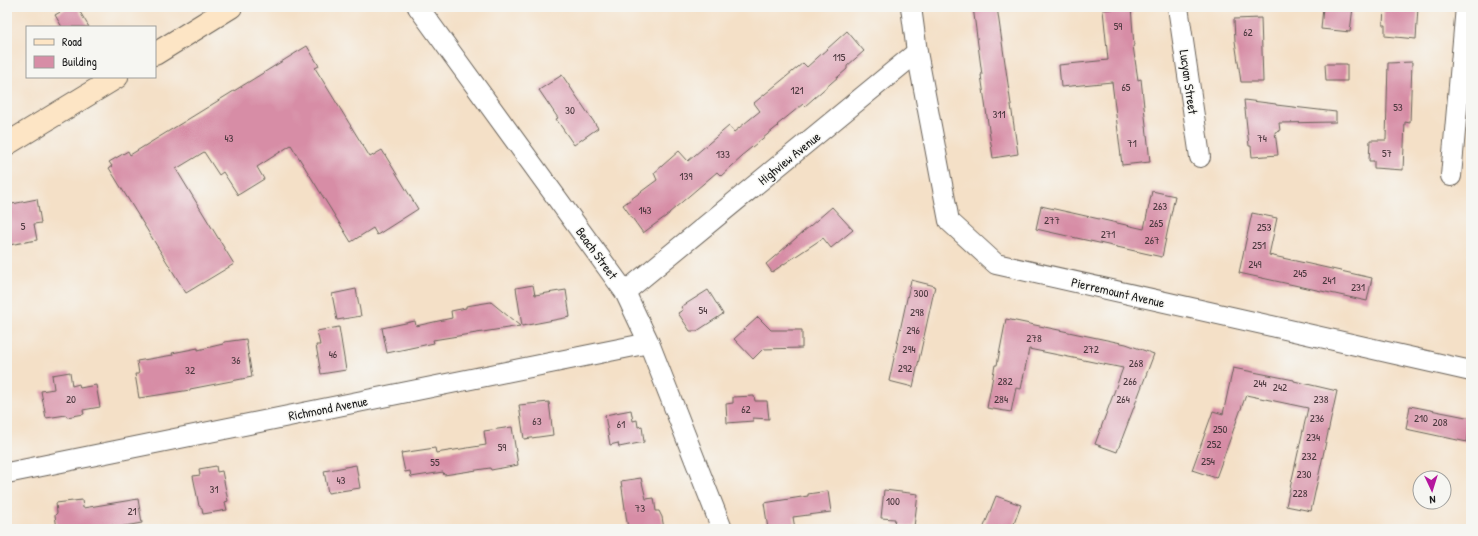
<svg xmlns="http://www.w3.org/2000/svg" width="1478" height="536" font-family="'Patrick Hand',sans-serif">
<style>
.building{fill:#d78da6}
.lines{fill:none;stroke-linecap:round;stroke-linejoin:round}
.street-casing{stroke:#686158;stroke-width:22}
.secondary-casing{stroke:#686158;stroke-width:24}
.street{stroke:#fff;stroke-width:20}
.secondary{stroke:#fde5c5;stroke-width:22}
.labels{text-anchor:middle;stroke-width:3;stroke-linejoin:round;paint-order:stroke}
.number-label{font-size:11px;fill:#4b383e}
.street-label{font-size:13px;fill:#1c1c1c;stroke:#f6f6f2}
</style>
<rect width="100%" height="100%" fill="#f6f6f2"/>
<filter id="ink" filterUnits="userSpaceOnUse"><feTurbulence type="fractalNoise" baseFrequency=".025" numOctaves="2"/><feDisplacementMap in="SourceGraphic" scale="8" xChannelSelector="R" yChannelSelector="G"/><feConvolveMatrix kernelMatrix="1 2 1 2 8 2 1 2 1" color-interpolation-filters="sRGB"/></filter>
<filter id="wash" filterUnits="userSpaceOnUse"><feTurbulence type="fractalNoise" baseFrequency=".012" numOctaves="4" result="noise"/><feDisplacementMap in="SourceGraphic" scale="16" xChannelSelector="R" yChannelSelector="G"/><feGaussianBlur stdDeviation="0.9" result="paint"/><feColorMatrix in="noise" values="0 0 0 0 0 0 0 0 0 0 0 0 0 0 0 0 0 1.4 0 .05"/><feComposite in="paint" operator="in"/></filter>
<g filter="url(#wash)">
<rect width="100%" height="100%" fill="#f4e0c7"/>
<g id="blocks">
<g class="building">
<path d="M69,7H77L89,27H62L55,15Z"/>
<path d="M973,7H997L1018,154L993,158L981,75H982Z"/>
<path d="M1131,7L1134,46H1133L1138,80L1141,79L1150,162L1122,165L1112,82L1061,87L1059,65L1108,60L1103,10Z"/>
<path d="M1323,7H1353L1350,32L1321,29Z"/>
<path d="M1384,7H1418L1416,39L1385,36V25H1383Z"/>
<path d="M1261,18L1263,82H1241L1235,41L1234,19Z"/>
<path d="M847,31L864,51L847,66V69L805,106L803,104L777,125L778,126L741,156L742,157L721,176L717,172L669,213V214L643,233L623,205L657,180L654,173L679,151L688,161L729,126L734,132L760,111L754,103L803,63L807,67Z"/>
<path d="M307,46L319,66L315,68L370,157L382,150L418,209L377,235L373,228L351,242L291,145L257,167L264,179L238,195L223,172L219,175L204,152L176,169L234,264L186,293L109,168L112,166L109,162L128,151L130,155Z"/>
<path d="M1412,62L1410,123L1405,122L1403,170L1374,168V161H1369L1370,140H1386L1388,63Z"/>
<path d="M1325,64H1347V81H1326Z"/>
<path d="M562,75L598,128L574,145L556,119L558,118L539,90Z"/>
<path d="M1244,100L1276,104V105L1336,112V122L1279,123L1280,131L1275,132L1278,155L1252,157L1251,146H1249Z"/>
<path d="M1152,191L1175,196L1162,257L1036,229L1041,206L1144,229Z"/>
<path d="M37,199L41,223L34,224L37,240L9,245L7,235V205Z"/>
<path d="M832,207L853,230L831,248L823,238L772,272L766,264Z"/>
<path d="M1252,213L1277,218L1269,255L1372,278L1367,301L1239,273Z"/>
<path d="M911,280L935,286L913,387L889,381Z"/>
<path d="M533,285L535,295L566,290L570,317L522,326L516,288Z"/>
<path d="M356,289L361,316L337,320L332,294Z"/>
<path d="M708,290L723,314L697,331H690L678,313L683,310L681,307Z"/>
<path d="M491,302L520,326L433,340L434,343L387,353L382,328L415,321L416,326L452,318L451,311L466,308V306Z"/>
<path d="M758,317L771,330H802V348L763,349L753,359L734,339Z"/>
<path d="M1006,319L1126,344L1154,354L1117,452L1095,444L1123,368L1029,349L1021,389L1016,388L1011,412L987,408L995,365H997Z"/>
<path d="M339,327L346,370L321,374L316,345H320L317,331Z"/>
<path d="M246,339L252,377L190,389V390L139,398L135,374H139L137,361L173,355L172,353L198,348V350L223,344L224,342Z"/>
<path d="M1233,368L1294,380V381L1337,391L1311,511L1286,506L1308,408L1246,395L1216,478L1192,470L1213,411L1223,414Z"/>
<path d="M70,372L72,386L79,384L80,388L96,385L100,407L83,410L84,414L67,417L66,415L46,418L41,391L54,389L52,375Z"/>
<path d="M754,396L755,401H767L769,419L753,418V421L727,423L726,404L733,403V397Z"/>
<path d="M549,402L553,435L524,439L519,405Z"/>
<path d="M1410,406L1471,418L1467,442L1406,429Z"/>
<path d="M631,410L633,421L637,420L638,427L642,426L644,442L619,447L618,443L610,445L605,415Z"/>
<path d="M512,427L518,465L491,470L490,468L444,475L443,472L411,477L410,471L405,472L401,453L435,448L436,453L486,445L484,431Z"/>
<path d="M356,465L360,488L328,493L324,471Z"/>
<path d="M216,466L217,472L222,471L228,501L225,502L227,510L203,514L202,508L199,506L193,476L200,475L199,469Z"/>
<path d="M641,478L646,499L654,498L656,511H659L662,517L664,529H628L621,481Z"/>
<path d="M884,490L918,494L914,527L894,524L895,519L881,518Z"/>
<path d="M828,491L831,512L793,517L795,529H768L764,503L808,496V494Z"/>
<path d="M996,496L1021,505L1012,529H983Z"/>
<path d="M138,499L142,523L113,528V525L88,529H57L55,515L57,513L56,503L82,500L83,508Z"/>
</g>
</g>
</g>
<g filter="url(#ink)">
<use href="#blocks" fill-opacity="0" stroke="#686158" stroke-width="1"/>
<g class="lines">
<g class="street-casing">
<g id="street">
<path d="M418,7L625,292L649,343L722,529"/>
<path d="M911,7L917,52L949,221L996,264L1471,371"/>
<path d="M1178,7L1200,157"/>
<path d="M1451,176L1466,7"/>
<path d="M625,292L917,52"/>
<path d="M7,473L649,343"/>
</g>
</g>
<g class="secondary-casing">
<g id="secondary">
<path d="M155,54L231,7"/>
<path d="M7,144L117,77"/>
</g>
</g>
<use href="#street" class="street"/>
<use href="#secondary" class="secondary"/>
</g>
</g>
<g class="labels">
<g class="number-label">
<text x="1118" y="30">59</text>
<text x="1248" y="36">62</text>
<text x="839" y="61">115</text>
<text x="1126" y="91">65</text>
<text x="797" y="94">121</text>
<text x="1398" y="111">53</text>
<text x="570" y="114">30</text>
<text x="999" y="118">311</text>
<text x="229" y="142">43</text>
<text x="1262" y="142">74</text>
<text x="1132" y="147">71</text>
<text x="1387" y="157">57</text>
<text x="723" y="158">133</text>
<text x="686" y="180">139</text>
<text x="1160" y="210">263</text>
<text x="645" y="214">143</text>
<text x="1052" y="224">277</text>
<text x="1156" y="227">265</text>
<text x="23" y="230">5</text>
<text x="1264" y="231">253</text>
<text x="1108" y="238">271</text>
<text x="1152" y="244">267</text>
<text x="1259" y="249">251</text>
<text x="1255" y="268">249</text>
<text x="1300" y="277">245</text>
<text x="1329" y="284">241</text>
<text x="1358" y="291">231</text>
<text x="921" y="297">300</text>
<text x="703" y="314">54</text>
<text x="917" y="316">298</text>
<text x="913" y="334">296</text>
<text x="1034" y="342">278</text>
<text x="909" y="353">294</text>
<text x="1091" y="353">272</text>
<text x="333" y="358">46</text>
<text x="236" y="364">36</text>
<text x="1136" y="367">268</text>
<text x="905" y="372">292</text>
<text x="190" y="374">32</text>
<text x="1005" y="385">282</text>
<text x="1130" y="385">266</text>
<text x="1260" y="387">244</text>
<text x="1280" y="391">242</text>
<text x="71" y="403">20</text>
<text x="1001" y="403">284</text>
<text x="1123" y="403">264</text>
<text x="1321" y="403">238</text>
<text x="746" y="413">62</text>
<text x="1317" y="422">236</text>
<text x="1421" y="422">210</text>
<text x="537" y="425">63</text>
<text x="1440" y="426">208</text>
<text x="621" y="428">61</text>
<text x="1220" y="433">250</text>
<text x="1313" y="441">234</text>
<text x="1214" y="448">252</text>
<text x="502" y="451">59</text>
<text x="1309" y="460">232</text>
<text x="1208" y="465">254</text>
<text x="435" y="466">55</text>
<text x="1304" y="478">230</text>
<text x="341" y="484">43</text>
<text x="214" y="493">31</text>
<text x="1300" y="497">228</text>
<text x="893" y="505">100</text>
<text x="640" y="512">73</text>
<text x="132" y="515">21</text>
</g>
<g class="street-label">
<text transform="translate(1189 82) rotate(82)" y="5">Lucyan Street</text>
<text transform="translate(789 158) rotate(-39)" y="5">Highview Avenue</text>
<text transform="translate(597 253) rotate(54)" y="5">Beach Street</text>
<text transform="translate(1118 292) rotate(13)" y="5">Pierremount Avenue</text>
<text transform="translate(328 408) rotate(-11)" y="5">Richmond Avenue</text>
</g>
</g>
<rect width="1478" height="536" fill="none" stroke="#f6f6f2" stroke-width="24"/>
<rect x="26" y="26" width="130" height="52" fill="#f6f6f2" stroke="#9f9f9c"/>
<rect x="34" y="39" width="20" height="6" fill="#fde5c5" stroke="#9f9f9c"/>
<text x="62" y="46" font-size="12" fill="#1c1c1c">Road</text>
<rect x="34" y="56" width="20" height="12" fill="#d78da6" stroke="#9f9f9c"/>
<text x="62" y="66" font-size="12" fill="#1c1c1c">Building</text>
<g transform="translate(1432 490) rotate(176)"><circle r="19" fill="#f6f6f2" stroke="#9f9f9c"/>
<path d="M0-3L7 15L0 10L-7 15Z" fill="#b5179e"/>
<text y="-6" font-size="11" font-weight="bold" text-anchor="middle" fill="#1c1c1c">N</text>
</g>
</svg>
